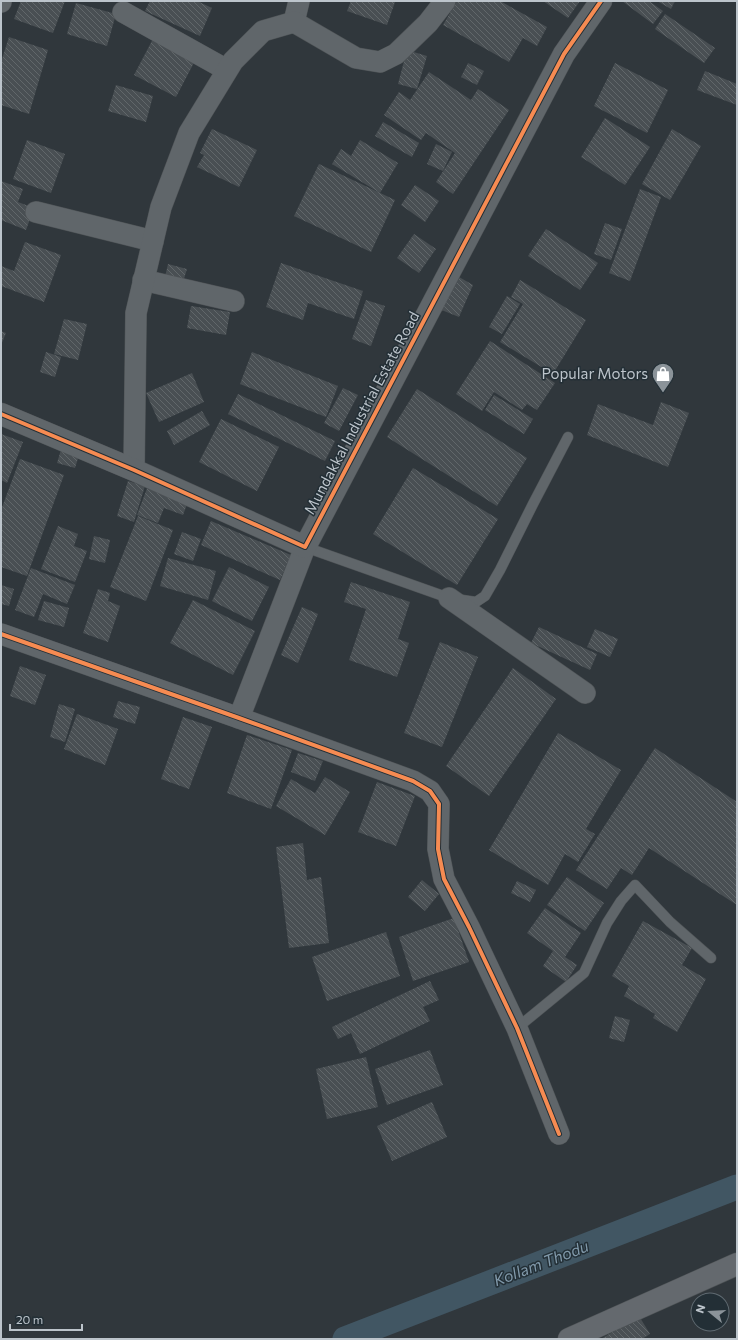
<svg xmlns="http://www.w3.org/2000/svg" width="738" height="1340" font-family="Commissioner,sans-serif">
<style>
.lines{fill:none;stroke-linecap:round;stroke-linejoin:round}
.canal{stroke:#415663;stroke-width:25}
.building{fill:url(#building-back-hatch)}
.service-casing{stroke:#4e5356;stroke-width:11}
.minor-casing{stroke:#4e5356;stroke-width:22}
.tertiary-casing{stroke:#4e5356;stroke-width:23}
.secondary-casing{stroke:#4e5356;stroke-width:23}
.service{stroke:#60666a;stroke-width:10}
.minor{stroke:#60666a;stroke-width:21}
.tertiary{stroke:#60666a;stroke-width:22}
.secondary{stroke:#64696e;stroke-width:22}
.cycleway-casing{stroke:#232f36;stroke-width:6}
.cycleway{stroke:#f68b52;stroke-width:4}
.labels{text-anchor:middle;stroke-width:3;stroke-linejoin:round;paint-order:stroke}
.poi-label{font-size:15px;fill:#bcc4cb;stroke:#232f36;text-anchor:end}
.street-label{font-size:15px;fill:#bcc4cb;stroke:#232f36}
.water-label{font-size:16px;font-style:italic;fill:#8199aa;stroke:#232f36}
</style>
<defs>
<pattern id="building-back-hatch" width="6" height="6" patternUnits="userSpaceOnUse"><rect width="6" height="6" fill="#494f53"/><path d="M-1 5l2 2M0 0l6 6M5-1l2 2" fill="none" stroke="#61676a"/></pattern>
</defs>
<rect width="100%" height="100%" fill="#30373c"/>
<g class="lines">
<path class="canal" d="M345,1339L737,1187"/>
</g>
<g class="building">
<path d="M21,1H65L53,33L14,19Z"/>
<path d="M150,1H197L212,8L200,36L145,11Z"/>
<path d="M351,1H391L395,2L387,25L347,11Z"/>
<path d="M457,1H500L547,27L537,46L523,38L509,62L443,25Z"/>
<path d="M543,1H580L568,18Z"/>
<path d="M622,1H649L663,11L653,24Z"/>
<path d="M657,1H675L671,9Z"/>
<path d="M76,3L116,14L107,46L67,34Z"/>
<path d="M665,14L715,48L704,63L655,29Z"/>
<path d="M155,35L197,57L176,97L134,75Z"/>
<path d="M9,37L48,50L29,114L1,105V62Z"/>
<path d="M407,50L427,56L417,89L398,84Z"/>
<path d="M468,63L484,71L477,85L461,77Z"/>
<path d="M615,63L668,90L647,133L594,106Z"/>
<path d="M705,71L737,84V105L697,90Z"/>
<path d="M429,72L471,100L478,89L509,110L453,194L436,182L455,153L426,133L421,140L384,115L399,92L410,100Z"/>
<path d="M116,85L153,96L146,122L108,111Z"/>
<path d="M605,118L650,147L625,185L581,157Z"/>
<path d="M383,122L419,143L412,157L375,136Z"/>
<path d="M212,129L257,150L239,187L197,167L204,155L200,153Z"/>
<path d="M672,129L701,146L670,200L642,184Z"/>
<path d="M27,140L65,154L51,193L13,179Z"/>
<path d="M360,140L398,163L380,193L332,164L341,149L351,156Z"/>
<path d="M436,144L452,152L443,171L427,164Z"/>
<path d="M319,164L395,200L371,252L294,216Z"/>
<path d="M1,181L23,189L18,202L34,208L26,230L1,220Z"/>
<path d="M415,185L439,201L425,222L401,205Z"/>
<path d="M640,189L661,197L630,281L609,273Z"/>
<path d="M605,223L622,229L611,260L594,254Z"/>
<path d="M546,229L598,263L580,290L528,256Z"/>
<path d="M414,234L436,249L419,273L397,258Z"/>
<path d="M25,242L61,255L44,302L1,286V266L14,271Z"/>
<path d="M281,263L363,291L354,319L308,303L303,320L266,307Z"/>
<path d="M168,264L187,269L183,282L165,277Z"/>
<path d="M452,273L473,285L459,317L434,307Z"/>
<path d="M520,280L586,320L553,374L500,342L523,304L511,297Z"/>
<path d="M507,296L520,304L502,334L489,327Z"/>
<path d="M366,300L385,306L371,346L352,339Z"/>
<path d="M191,306L230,312L226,335L187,328Z"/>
<path d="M64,319L87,324L78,360L54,354Z"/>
<path d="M1,331L6,333L1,345Z"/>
<path d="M490,341L555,383L537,410L527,404L522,410L494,392L482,411L456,394Z"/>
<path d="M46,352L61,357L55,377L40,372Z"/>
<path d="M252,352L338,386L326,417L240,384Z"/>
<path d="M192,373L204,402L159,422L146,393Z"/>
<path d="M343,388L358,395L339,431L324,423Z"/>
<path d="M417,389L527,458L497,506L387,437Z"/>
<path d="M238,394L335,441L325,461L228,414Z"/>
<path d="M494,395L533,419L524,434L485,410Z"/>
<path d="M661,402L689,413L668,467L587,435L598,404L653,425Z"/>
<path d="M202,411L210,425L174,445L167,431Z"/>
<path d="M221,419L279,447L257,491L199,462Z"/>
<path d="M1,434L23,442L7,483L1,480Z"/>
<path d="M63,443L81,449L75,468L57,463Z"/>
<path d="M20,459L64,475L27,576L1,567V510Z"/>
<path d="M413,468L498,519L457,585L373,534Z"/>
<path d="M128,481L145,486L134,522L117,516Z"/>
<path d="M149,483L189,499L183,515L164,508L158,523L137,515Z"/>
<path d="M138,516L173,530L146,601L110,587Z"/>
<path d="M211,521L291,555L280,580L201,545Z"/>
<path d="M58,526L78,534L74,546L87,551L75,582L41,569Z"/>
<path d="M182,532L201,539L193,561L174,554Z"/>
<path d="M94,536L110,540L105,563L89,559Z"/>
<path d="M168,558L216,571L208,600L160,586Z"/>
<path d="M229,567L269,587L252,621L212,601Z"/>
<path d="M31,568L75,585L67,604L43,594L34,617L15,610Z"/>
<path d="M351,582L410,602L398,639L409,643L397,677L349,660L366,609L344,602Z"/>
<path d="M1,585L14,589L9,606L1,604Z"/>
<path d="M98,589L110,593L108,601L120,606L108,642L83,633Z"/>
<path d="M193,600L255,631L233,675L170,643Z"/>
<path d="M44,601L69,608L64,627L38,620Z"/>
<path d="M302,607L318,614L298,663L281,655Z"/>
<path d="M539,627L597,654L590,670L531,643Z"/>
<path d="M595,629L618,639L610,657L587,647Z"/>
<path d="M440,642L478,657L442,747L404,733Z"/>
<path d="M20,666L46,675L35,705L10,696Z"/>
<path d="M513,668L556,699L489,796L446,766Z"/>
<path d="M118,701L140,707L135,724L113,717Z"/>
<path d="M59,704L75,709L65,742L50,737Z"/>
<path d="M77,714L118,729L105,765L64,749Z"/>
<path d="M183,717L212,727L189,789L161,779Z"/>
<path d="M558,733L621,770L586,829L595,834L578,862L565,854L548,885L489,850Z"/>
<path d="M247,735L292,750L271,809L227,793Z"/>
<path d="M655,748L737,802V905L649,848L632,875L621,868L607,889L576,870Z"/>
<path d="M298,753L323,761L315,781L291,772Z"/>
<path d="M325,777L350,792L325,835L276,806L291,779L315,793Z"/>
<path d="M377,782L415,796L396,846L358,832Z"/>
<path d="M303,843L307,880L321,877L329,943L289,948L276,847Z"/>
<path d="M567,877L604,903L585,931L547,905Z"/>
<path d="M422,880L439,894L425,911L408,897Z"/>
<path d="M517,881L536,890L530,902L511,893Z"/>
<path d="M545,908L581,933L565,957L577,965L566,982L543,966L553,951L527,933Z"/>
<path d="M454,918L469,962L413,981L399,937Z"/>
<path d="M643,921L692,948L682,965L706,979L677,1032L653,1018L655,1014L624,996L629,986L612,976Z"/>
<path d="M386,932L400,976L327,1001L312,957Z"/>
<path d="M430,981L439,1000L423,1007L430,1021L360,1054L351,1033L338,1039L332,1027Z"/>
<path d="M615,1016L630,1020L624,1042L609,1038Z"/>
<path d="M430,1050L443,1085L387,1105L375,1069Z"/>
<path d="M366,1057L378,1107L327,1119L316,1069Z"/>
<path d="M432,1102L447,1137L392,1161L377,1126Z"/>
<path d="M639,1316L650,1334L642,1339H601Z"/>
</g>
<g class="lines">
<g class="service-casing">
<g id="service">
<path d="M305,547L449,598L476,602L485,596L500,570L533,504L568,437"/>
<path d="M517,1028L584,973L607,923L621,901L635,885L670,922L711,958"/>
</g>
</g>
<g class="minor-casing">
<g id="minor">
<path d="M1,2V1"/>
<path d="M123,12L227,70"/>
<path d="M294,22L299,1"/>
<path d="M36,212L153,241"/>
<path d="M143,280L234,301"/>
<path d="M134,470L136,313L161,207L189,133L233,61L263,31L294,22L356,58L380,62L396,54L428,23L445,1"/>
<path d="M449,598L585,693"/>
<path d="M1,634L239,718L413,781L430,791L439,804L438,849L444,879L469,927L517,1028L559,1134"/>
<path d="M239,718L305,547"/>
</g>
</g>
<g class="tertiary-casing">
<path id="tertiary" d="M1,414L134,470L305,547L564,54L601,1"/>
</g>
<g class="secondary-casing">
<path id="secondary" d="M569,1339L737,1264"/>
</g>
<use href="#service" class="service"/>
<use href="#minor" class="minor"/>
<use href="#tertiary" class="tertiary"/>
<use href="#secondary" class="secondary"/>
<g class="cycleway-casing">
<g id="cycleway">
<path d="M1,414L134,470L305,547L564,54L601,1"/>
<path d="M1,634L239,718L413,781L430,791L439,804L438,849L444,879L469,927L517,1028L559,1134"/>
</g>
</g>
<use href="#cycleway" class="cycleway"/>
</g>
<defs>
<g id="shop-pin" transform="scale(1.15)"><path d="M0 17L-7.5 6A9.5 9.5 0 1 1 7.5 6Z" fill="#8b9399" stroke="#232f36"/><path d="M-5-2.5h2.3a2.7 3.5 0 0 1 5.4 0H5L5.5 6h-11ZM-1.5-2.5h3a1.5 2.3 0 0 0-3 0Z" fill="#fff"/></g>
</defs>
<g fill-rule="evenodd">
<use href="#shop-pin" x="663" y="374"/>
</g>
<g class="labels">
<g class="poi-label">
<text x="648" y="379">Popular Motors</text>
</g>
<g class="street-label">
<text transform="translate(362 413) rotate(-62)" y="5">Mundakkal Industrial Estate Road</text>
</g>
<g class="water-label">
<text transform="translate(541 1263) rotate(-21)" y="6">Kollam Thodu</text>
</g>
</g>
<rect width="738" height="1340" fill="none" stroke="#bcc4cb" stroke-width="4"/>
<g transform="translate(710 1312) rotate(288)"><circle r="19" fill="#232f36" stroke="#606b72"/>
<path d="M0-3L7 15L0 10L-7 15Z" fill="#8b9399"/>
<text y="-6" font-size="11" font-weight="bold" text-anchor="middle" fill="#bcc4cb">N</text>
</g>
<path d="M10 1324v6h72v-6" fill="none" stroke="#bcc4cb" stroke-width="2"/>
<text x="16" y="1324" font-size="12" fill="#bcc4cb" stroke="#232f36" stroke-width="3" paint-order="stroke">20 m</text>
</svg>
